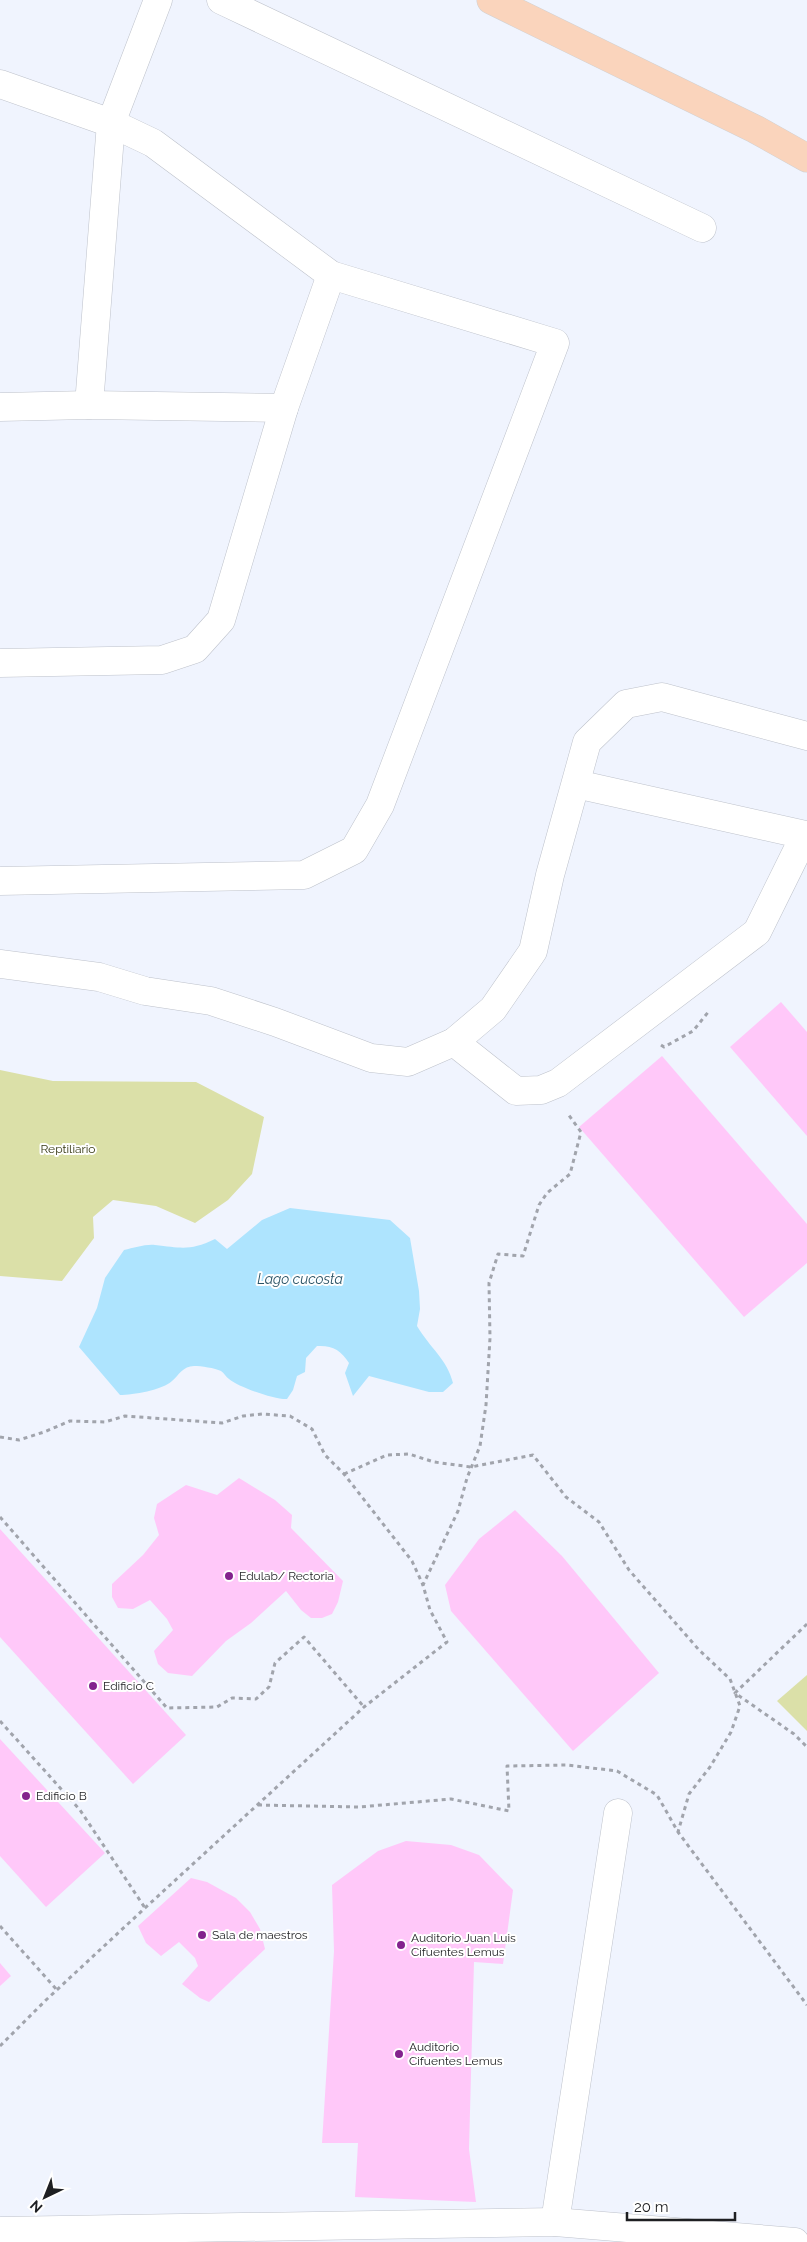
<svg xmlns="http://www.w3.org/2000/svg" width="807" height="2242" font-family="Raleway,sans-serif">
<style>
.green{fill:#dbe0a8}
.water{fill:#aee4fe}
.building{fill:#ffc8f9}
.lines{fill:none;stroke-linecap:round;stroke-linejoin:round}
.minor-casing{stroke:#bec2cb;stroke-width:29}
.major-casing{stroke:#d2d2d3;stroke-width:29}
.path{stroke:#a1a4ac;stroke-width:3;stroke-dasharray:4 4;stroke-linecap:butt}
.minor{stroke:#fff;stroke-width:28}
.major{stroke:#fad4bc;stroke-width:28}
.poi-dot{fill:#83238d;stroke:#fff;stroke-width:2}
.labels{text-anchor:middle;stroke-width:4;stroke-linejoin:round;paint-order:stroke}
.park-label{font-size:12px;fill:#353712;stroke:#fff}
.poi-label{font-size:12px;fill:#1e1f22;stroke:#fff;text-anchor:start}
.water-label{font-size:14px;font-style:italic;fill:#285265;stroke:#fff}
</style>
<rect width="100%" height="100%" fill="#f0f4fe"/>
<g class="green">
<path d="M0,1070L53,1081L196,1082L264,1117L252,1174L228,1200L195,1223L156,1206L113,1200L93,1217L94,1238L62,1281L0,1276Z"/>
<path d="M807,1675V1731L777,1701Z"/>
</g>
<path class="water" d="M290,1208L390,1220L410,1238L419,1291L420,1309L417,1326C430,1348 447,1359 453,1383L443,1392H429L369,1376L353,1396L345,1373L349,1363C341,1350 332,1345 317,1346L306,1358L305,1372L297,1376L293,1390L287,1399C276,1400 238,1387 229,1379C226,1377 224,1373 221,1371C215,1368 201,1366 194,1366C183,1366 179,1375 172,1381C162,1390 133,1395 120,1395L79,1347L97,1308L105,1278L124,1250C134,1248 145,1244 155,1245C182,1248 190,1251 215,1239L227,1249L262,1220Z"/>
<g class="building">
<path d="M781,1002L807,1032V1136L730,1047Z"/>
<path d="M662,1056L807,1224V1263L744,1317L579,1127Z"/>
<path d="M239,1478L275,1500L292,1515L291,1528L343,1581L338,1602L332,1614L322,1618H311L301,1610L286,1591L251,1623L226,1641L192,1676L168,1673L158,1664L154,1651L173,1630L167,1619L150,1600L133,1609L118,1608L112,1597V1584L143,1555L159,1535L154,1518L157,1504L186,1485L217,1495Z"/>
<path d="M515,1510L562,1556L659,1673L573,1751L451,1611L445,1585L479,1539Z"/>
<path d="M0,1529L186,1735L133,1784L0,1637Z"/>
<path d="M0,1739L105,1853L46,1907L0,1856Z"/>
<path d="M406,1841L451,1845L479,1855L513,1890L503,1964L474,1962L469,2149L476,2202L355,2197L358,2143H322L334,1951L332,1885L378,1851Z"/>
<path d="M191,1878L207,1882L236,1898L250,1912L260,1929L265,1949L209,2002L200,1998L182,1984L198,1966L195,1958L179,1942L161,1956L146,1943L138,1926Z"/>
<path d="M0,1963L11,1976L0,1986Z"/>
</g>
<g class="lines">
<g class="minor-casing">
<g id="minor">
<path d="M221,0L702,228"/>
<path d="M0,84L111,123L153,143L331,275L555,343L380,805L354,850L304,875L0,881"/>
<path d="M89,405L111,123L158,0"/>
<path d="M0,407L89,405L284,408"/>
<path d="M0,663L162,660L195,649L221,620L284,408L331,275"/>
<path d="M0,964L99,977L145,991L211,1001L275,1022L371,1058L408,1062L454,1042L493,1009L533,951L550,875L587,742L626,704L662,697L807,736"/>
<path d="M454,1042L516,1091L541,1090L558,1083L757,932L805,835L576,784"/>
<path d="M555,2222L618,1813"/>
<path d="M0,2231L555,2222L795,2242"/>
</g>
</g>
<g class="major-casing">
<path id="major" d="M491,0L755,129L807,158"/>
</g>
<g class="path">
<path d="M661,1045L664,1047L693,1031L709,1011"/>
<path d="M0,1437L19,1440L44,1432L70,1421L105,1422L125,1416L222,1423L243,1416L262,1414L290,1416L312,1429L325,1455L344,1474L412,1561L423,1585"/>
<path d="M344,1474L387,1455L409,1454L434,1462L471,1467L533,1455L566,1497L599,1522L629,1570L699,1650L730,1679L740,1706L731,1732L710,1767L689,1794L678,1832"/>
<path d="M0,1517L167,1708L217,1707L232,1698L256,1699L269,1687L275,1663L304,1637L364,1707"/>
<path d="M807,1624L735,1693L794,1734L807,1747"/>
<path d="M0,1721L80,1810L145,1908"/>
<path d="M258,1805L359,1807L451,1799L509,1811L507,1766L567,1765L617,1771L657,1795L678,1832L807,2005"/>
<path d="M0,1926L57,1990"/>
<path d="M0,2046L46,2000L145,1908L364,1707L447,1642L430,1610L423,1585L458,1511L467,1478L480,1446L486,1405L490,1338L489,1283L498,1254L523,1256L539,1205L547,1193L570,1174L581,1132L568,1114"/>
</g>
<use href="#minor" class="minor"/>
<use href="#major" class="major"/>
</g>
<g class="poi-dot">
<circle cx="229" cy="1576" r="5"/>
<circle cx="93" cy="1686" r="5"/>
<circle cx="26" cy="1796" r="5"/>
<circle cx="202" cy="1935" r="5"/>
<circle cx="401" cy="1945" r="5"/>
<circle cx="399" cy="2054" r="5"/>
</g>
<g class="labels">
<g class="park-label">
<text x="68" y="1153">Reptiliario</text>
</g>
<g class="poi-label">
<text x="239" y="1580">Edulab/ Rectoria</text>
<text x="103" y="1690">Edificio C</text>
<text x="36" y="1800">Edificio B</text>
<text x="212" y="1939">Sala de maestros</text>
<text x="411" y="1942">Auditorio Juan Luis<tspan x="411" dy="14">Cifuentes Lemus</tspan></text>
<text x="409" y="2051">Auditorio<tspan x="409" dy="14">Cifuentes Lemus</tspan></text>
</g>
<g class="water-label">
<text x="300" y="1284">Lago cucosta</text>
</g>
</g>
<g transform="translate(45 2197) rotate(223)" stroke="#ffffff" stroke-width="4" paint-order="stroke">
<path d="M0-4L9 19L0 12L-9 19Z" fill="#1e1f22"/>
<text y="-8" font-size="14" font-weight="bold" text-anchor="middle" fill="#1e1f22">N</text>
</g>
<path d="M627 2212v8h108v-8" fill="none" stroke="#1e1f22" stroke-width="2.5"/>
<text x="634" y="2212" font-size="15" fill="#1e1f22" stroke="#ffffff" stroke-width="4" paint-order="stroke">20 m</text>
</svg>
